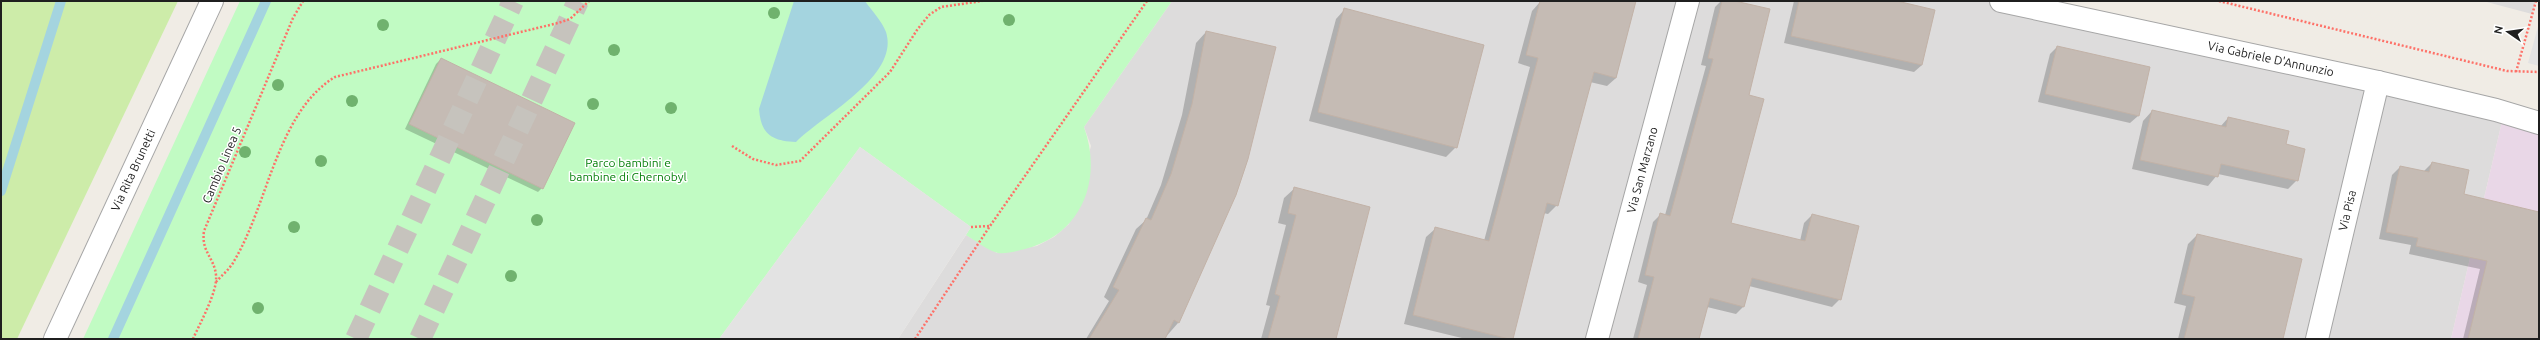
<svg xmlns="http://www.w3.org/2000/svg" width="2540" height="340" font-family="Ubuntu,sans-serif">
<style>
.residential{fill:#dddcdc}
.industrial{fill:#e9d7e7}
.grass{fill:#cdeca9}
.park{fill:#c1fbc3}
.parking{fill:#e3e3e3}
.water{fill:#a4d4df}
.shadow{fill:#0003}
.lines{fill:none;stroke-linecap:round;stroke-linejoin:round}
.stream{stroke:#a4d4df;stroke-width:10}
.building{fill:#c5bbb4;stroke:#c2b2a7}
.trunk-tunnel{stroke:#c6c3bd;stroke-width:22;stroke-dasharray:22 11;stroke-linecap:butt}
.minor-casing{stroke:#a6a6a6;stroke-width:24}
.tertiary-casing{stroke:#a6a6a6;stroke-width:24}
.path{stroke:#fe7168;stroke-width:2.5;stroke-dasharray:2 2;stroke-linecap:butt}
.minor{stroke:#fff;stroke-width:22}
.tertiary{stroke:#fff;stroke-width:22}
.tree{fill:#70b26e}
.labels{text-anchor:middle;stroke-width:3;stroke-linejoin:round;paint-order:stroke}
.street-label{font-size:12px;fill:#1f1f1f;stroke:#fff}
.park-label{font-size:12px;fill:#08820d;stroke:#fff}
</style>
<rect width="100%" height="100%" fill="#f0ece5"/>
<g class="residential">
<path d="M1172,1H2003L2504,113L2451,339H898L966,235L997,253L1037,246L1054,237L1069,224L1091,146L1084,127Z"/>
<path d="M2483,1H2536L2532,14Z"/>
</g>
<path class="industrial" d="M2504,113L2539,123V339H2451Z"/>
<path class="grass" d="M1,1H178L17,339H1Z"/>
<path class="park" d="M240,1H1172L1084,127C1103,179 1082,235 1025,249C1017,251 1006,254 998,253C988,251 975,240 966,235L971,227L860,147L719,339H83Z"/>
<g class="parking">
<path d="M2539,23V66L2528,63Z"/>
<path d="M860,147L971,227L898,339H719Z"/>
</g>
<path class="water" d="M794,1H865C871,10 882,21 886,32C900,76 823,115 796,142C771,141 761,134 759,109Z"/>
<g class="shadow">
<path d="M1635,1L1616,78L1607,86L1590,82L1557,205L1548,214L1543,213L1512,339H1466L1404,324L1426,237L1435,229L1484,241L1530,67L1518,63L1532,11L1540,2Z"/>
<path d="M1721,1H1730L1748,96L1730,224L1800,241L1804,223L1812,215L1840,299L1832,307L1749,286L1744,306L1736,314L1707,307L1698,339H1633L1647,285L1638,282L1653,222L1661,214L1665,215L1706,66L1701,65L1715,7Z"/>
<path d="M1794,1H1893L1922,65L1914,72L1784,43Z"/>
<path d="M1345,9L1456,147L1446,157L1309,121L1336,19Z"/>
<path d="M1206,32L1235,194L1178,323L1164,339H1086L1109,301L1104,297L1136,229L1146,220L1161,185L1182,115L1196,43Z"/>
<path d="M2057,47L2138,116L2130,123L2038,102L2050,54Z"/>
<path d="M441,59L542,188L538,192L405,129L436,64Z"/>
<path d="M2152,111L2220,127L2228,118L2297,180L2288,189L2218,174L2208,186L2132,169L2143,121Z"/>
<path d="M2432,163L2462,195L2539,213V339H2463L2480,269L2409,254L2411,245L2379,239L2392,175L2400,167L2424,171Z"/>
<path d="M1295,188L1335,339H1261L1270,306L1266,305L1286,225L1278,223L1284,198Z"/>
<path d="M2197,235L2282,339H2178L2186,306L2174,303L2188,244Z"/>
</g>
<g class="lines">
<g class="stream">
<path d="M1,191L61,1"/>
<path d="M113,339L266,1"/>
</g>
</g>
<g class="building">
<path d="M1540,1H1636L1616,78L1594,72L1558,206L1547,203L1513,339H1509L1413,315L1435,227L1489,241L1538,58L1526,55Z"/>
<path d="M1722,1H1735L1770,9L1749,95L1764,99L1731,223L1805,241L1812,214L1859,226L1841,300L1752,278L1744,307L1710,298L1699,339H1638L1654,277L1645,275L1660,213L1670,216L1713,59L1708,58Z"/>
<path d="M1799,1H1897L1935,10L1922,65L1791,36Z"/>
<path d="M1344,8L1484,45L1457,148L1318,112Z"/>
<path d="M1206,31L1276,47L1248,159L1236,195L1179,323L1174,320L1165,339H1089L1119,290L1113,287L1146,218L1151,220L1171,174L1192,104Z"/>
<path d="M2057,46L2150,67L2139,116L2045,94Z"/>
<path d="M441,58L575,123L543,189L409,124Z"/>
<path d="M2152,110L2226,127L2228,117L2289,131L2286,144L2305,149L2298,181L2221,164L2218,177L2140,160Z"/>
<path d="M2432,162L2469,170L2464,194L2539,212V339H2468L2487,261L2416,246L2418,238L2386,232L2400,166L2429,172Z"/>
<path d="M1294,187L1370,207L1336,339H1268L1280,296L1275,294L1296,215L1288,213Z"/>
<path d="M2197,234L2302,259L2283,339H2184L2195,297L2182,294Z"/>
</g>
<g class="lines">
<g class="trunk-tunnel">
<path d="M356,339L513,1"/>
<path d="M420,339L578,1"/>
</g>
<g class="minor-casing">
<g id="minor">
<path id="s1" d="M2001,1L2378,82L2496,110L2539,123"/>
<path id="s2" d="M1597,339L1688,1"/>
<path id="s3" d="M2317,339L2378,82"/>
</g>
</g>
<g class="tertiary-casing">
<g id="tertiary">
<path id="s4" d="M55,339L212,1"/>
</g>
</g>
<g class="path">
<path d="M2219,1L2507,71L2539,72"/>
<path d="M2516,72L2536,1"/>
<path d="M732,146L753,159L776,165L800,161L890,72L917,30L929,15L941,7L982,1"/>
<path d="M971,227L990,226"/>
<path d="M216,282C222,275 230,269 234,261C268,205 277,112 335,77L558,23L570,19L589,1"/>
<path d="M193,339C200,323 218,291 216,275C214,257 201,252 204,231L293,18L303,1"/>
<path d="M915,339L990,226L1147,1"/>
</g>
<use href="#minor" class="minor"/>
<use href="#tertiary" class="tertiary"/>
</g>
<g class="tree">
<circle cx="774" cy="13" r="6"/>
<circle cx="1009" cy="20" r="6"/>
<circle cx="383" cy="25" r="6"/>
<circle cx="614" cy="50" r="6"/>
<circle cx="278" cy="85" r="6"/>
<circle cx="352" cy="101" r="6"/>
<circle cx="593" cy="104" r="6"/>
<circle cx="671" cy="108" r="6"/>
<circle cx="245" cy="152" r="6"/>
<circle cx="321" cy="161" r="6"/>
<circle cx="537" cy="220" r="6"/>
<circle cx="294" cy="227" r="6"/>
<circle cx="511" cy="276" r="6"/>
<circle cx="258" cy="308" r="6"/>
</g>
<g class="labels">
<g class="street-label">
<text dy="4" stroke="none"><textPath href="#s1" startOffset="276">Via Gabriele D'Annunzio</textPath></text>
<text transform="translate(222 165) rotate(-67)" y="4">Cambio Linea 5</text>
<text dy="4" stroke="none"><textPath href="#s4" startOffset="186">Via Rita Brunetti</textPath></text>
<text dy="4" stroke="none"><textPath href="#s2" startOffset="175">Via San Marzano</textPath></text>
<text dy="4" stroke="none"><textPath href="#s3" startOffset="132">Via Pisa</textPath></text>
</g>
<g class="park-label">
<text x="628" y="167">Parco bambini e<tspan x="628" dy="14">bambine di Chernobyl</tspan></text>
</g>
</g>
<rect width="2540" height="340" fill="none" stroke="#1f1f1f" stroke-width="4"/>
<g transform="translate(2508 32) rotate(283)" stroke="#ffffff" stroke-width="3" paint-order="stroke">
<path d="M0-3L7 15L0 10L-7 15Z" fill="#1f1f1f"/>
<text y="-6" font-size="11" font-weight="bold" text-anchor="middle" fill="#1f1f1f">N</text>
</g>
</svg>
